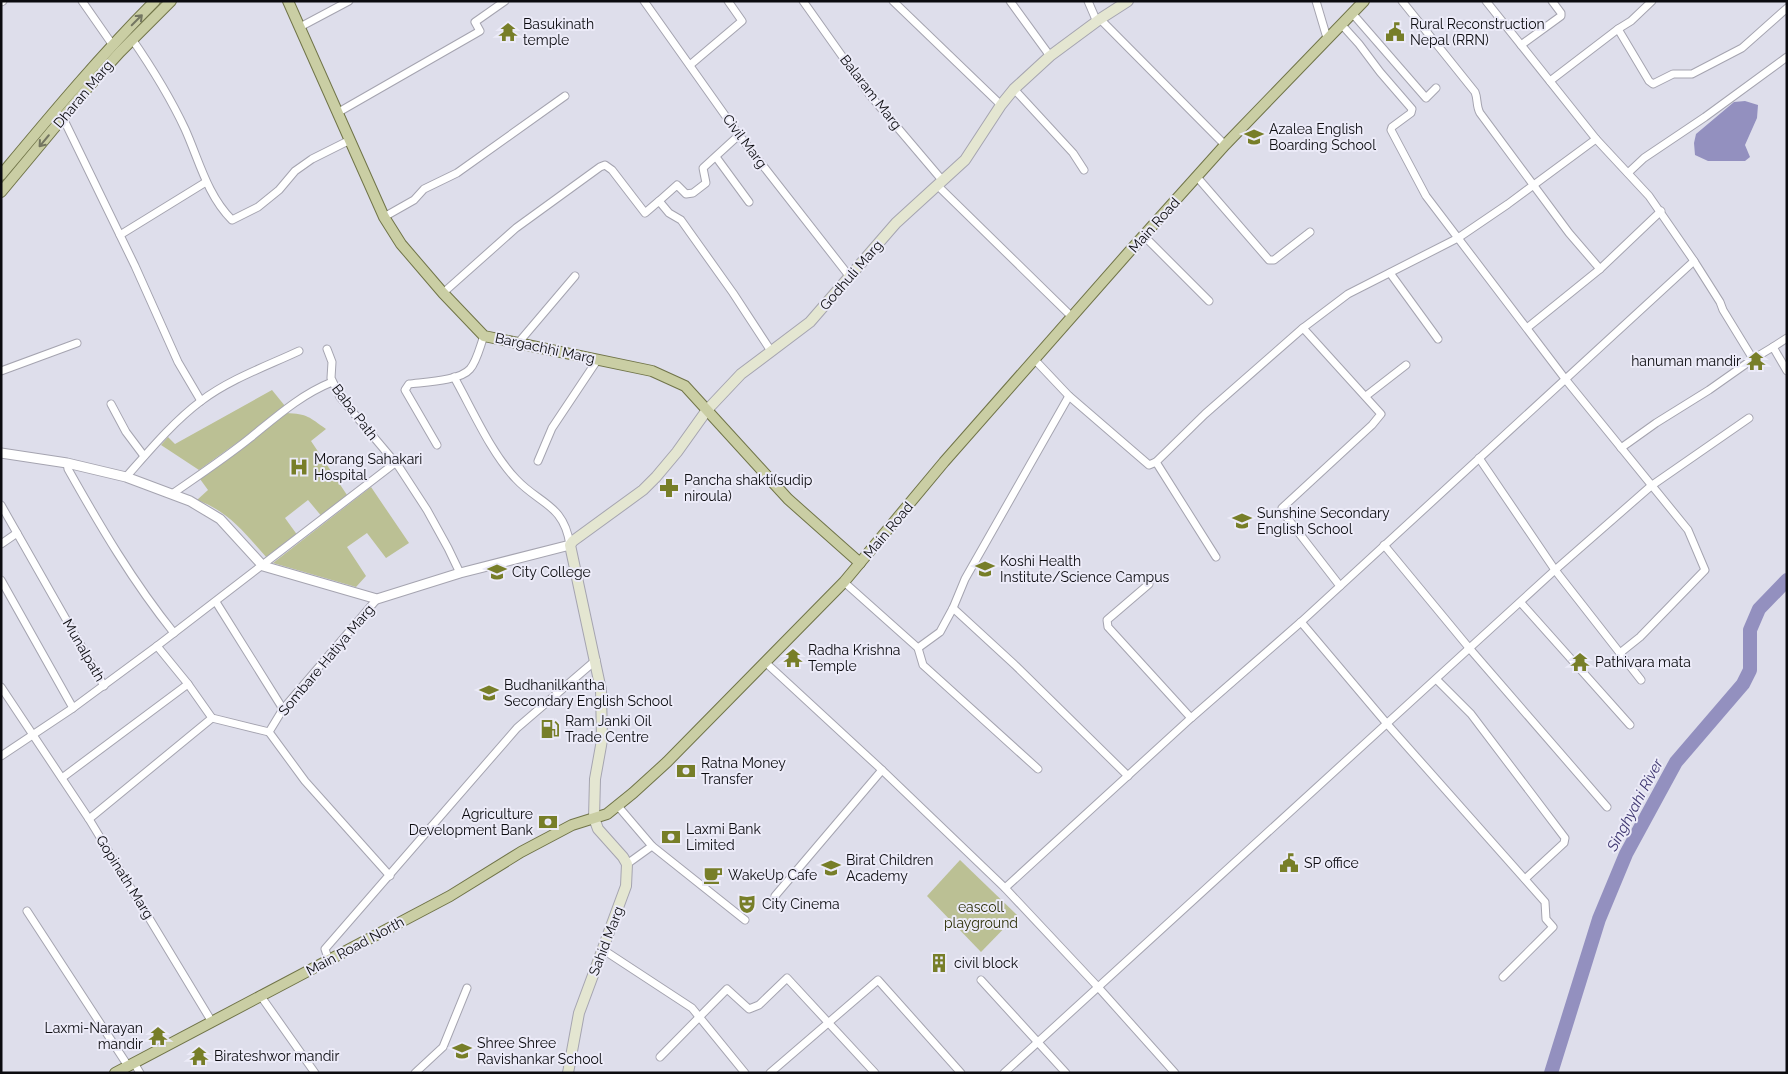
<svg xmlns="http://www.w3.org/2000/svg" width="1788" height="1074" font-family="Raleway,sans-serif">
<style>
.green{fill:#bbc094}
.water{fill:#9390bf}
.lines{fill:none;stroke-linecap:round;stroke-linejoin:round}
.river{stroke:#9390bf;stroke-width:14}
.minor-casing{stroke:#a5a4b0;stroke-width:9}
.tertiary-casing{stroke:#a5a4b0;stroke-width:11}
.secondary-casing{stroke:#a5a4b0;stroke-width:12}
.primary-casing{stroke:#707448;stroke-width:12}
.minor{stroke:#fff;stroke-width:7}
.tertiary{stroke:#fff;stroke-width:9}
.secondary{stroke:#e4e6d1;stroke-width:10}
.primary{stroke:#cacea4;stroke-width:10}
.oneway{stroke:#747661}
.labels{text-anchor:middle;stroke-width:4;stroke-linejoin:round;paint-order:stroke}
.poi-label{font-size:14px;fill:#0b0b0f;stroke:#ecebf8;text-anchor:start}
.street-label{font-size:14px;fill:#0b0b0f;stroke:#ecebf8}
.park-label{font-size:14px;fill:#2e3109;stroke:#ecebf8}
.water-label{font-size:15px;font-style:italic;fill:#3e3670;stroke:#ecebf8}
</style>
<rect width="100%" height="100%" fill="#dedeeb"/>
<g class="green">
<path d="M272,390L285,406L245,437L199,470L161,445L168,437L175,444Z"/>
<path d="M286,413C308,414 309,417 326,429L311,441L349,498L323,518L308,500L285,518L298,536L267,558C245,533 228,511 197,500L208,490L200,479Z"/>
<path d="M371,487L409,543L386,558L367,533L347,547L366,576L356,587L273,563Z"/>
<path d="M960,860L1017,915L981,952L927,896Z"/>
</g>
<path class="water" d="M1745,101L1758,105L1757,118L1745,145L1750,157L1745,161H1708L1695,155L1694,143L1696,134L1734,102Z"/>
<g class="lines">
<path class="river" d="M1551,1073L1599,919L1626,854L1676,762L1743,684L1750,670V630L1759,609L1787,580"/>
<g class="minor-casing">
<g id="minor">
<path d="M82,1L112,44"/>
<path d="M644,1L739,135L850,277"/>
<path d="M803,1L869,94L942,180"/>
<path d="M893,1L1001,105"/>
<path d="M1010,1L1050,56"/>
<path d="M1088,1L1097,22"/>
<path d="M1316,1L1327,38"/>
<path d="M1402,1L1475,92C1478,99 1476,106 1480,113L1569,233L1600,269"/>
<path d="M1486,1L1596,139L1649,196L1694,261L1720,302L1723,310L1753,359L1773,347L1787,371"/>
<path d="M1,2L3,1"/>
<path d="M1352,13L1426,98L1436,88"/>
<path d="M1100,19L1225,145"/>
<path d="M1341,24L1359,44L1380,72L1412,109L1411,113L1392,127L1391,130L1426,196L1566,380L1688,530L1705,570L1640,637L1620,653"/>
<path d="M300,27L349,1"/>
<path d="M1618,29L1649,81L1653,84L1673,74H1692L1742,48L1787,8"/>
<path d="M132,39C152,68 170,97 185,129C199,160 207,195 232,220L258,207L279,190L295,171L312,159L350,140"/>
<path d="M1521,45L1561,16V13L1552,1"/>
<path d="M690,65L742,21L728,1"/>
<path d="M1550,81L1618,29L1631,21L1652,1"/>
<path d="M1014,89L1073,153L1084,170"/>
<path d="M337,113L480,31L475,22L505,1"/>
<path d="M63,118L135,266L178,362L201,401"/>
<path d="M716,157L749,202"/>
<path d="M1628,173L1644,158L1705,117L1787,57"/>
<path d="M1197,177L1269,260H1274L1310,232"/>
<path d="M937,185L1072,317"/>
<path d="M659,201L677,185L686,194L693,193L706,183L703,168L739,135"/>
<path d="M384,217L414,200L424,189L457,173L565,96"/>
<path d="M120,235L206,182"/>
<path d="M1144,236L1209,301"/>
<path d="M1390,273L1438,339"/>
<path d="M443,293L516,228L600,167L605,165L612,170L645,213L659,201L669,213L681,220L733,293L771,351"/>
<path d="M1303,328L1381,414L1372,425L1282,508L1285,515L1340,586"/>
<path d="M1527,328L1600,269L1661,211"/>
<path d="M519,342L575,276"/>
<path d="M1773,347L1787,338"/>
<path d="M327,349L332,362L331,378L340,397L399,467L427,510L448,548L460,573"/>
<path d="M1034,359L1069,396L1149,465L1156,462L1205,414L1303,328L1348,294L1458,238L1508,204L1596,139"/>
<path d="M1,371L77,343"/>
<path d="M454,377C472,409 491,453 516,479C539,504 564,504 570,545"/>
<path d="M1366,396L1406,365"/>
<path d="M111,404L126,432L144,456"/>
<path d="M437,445L405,390L409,384C424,382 460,381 470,369C477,361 480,346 484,336"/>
<path d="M1621,448L1656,423L1709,390L1753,359"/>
<path d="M1479,458L1555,570L1641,680"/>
<path d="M538,461L552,428L598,359"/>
<path d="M1156,462L1216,557"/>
<path d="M67,463L68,469C100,526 133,582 174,633"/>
<path d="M126,477C149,451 173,422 201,401C230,379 267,366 299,351"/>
<path d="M172,494C198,476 225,458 250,438C276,417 300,395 332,382"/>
<path d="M1,505L104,686"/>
<path d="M1,544L17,533"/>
<path d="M1384,545L1470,649L1607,807"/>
<path d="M1,580L73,708"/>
<path d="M844,582L918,648L923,665L1038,769"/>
<path d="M1149,584L1107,620L1108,627L1191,718"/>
<path d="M377,599L283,709L269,732L305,781L390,876"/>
<path d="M216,602L283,709"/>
<path d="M1521,603L1630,725"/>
<path d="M953,608L1016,666L1128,776"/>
<path d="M1301,622L1388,725L1545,902L1546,919L1553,927L1503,977"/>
<path d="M157,646L188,684L212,718L269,732"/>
<path d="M918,648L940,632L953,608L965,579L1069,396"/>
<path d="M765,662L882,770L1005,888L1098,987L1175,1073"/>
<path d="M1437,680L1471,714L1565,838L1564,843L1525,879"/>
<path d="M1,687L89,819L212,1022"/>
<path d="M1,756L73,708L157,646L395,463"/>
<path d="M62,778L188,684"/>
<path d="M617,805L652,846"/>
<path d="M89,819L212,718"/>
<path d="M627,864L652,846L745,920"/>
<path d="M1005,888L1191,718L1301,622L1694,261"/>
<path d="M775,896L882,770"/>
<path d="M27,911L128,1066"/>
<path d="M602,949L692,1008L745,1073"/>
<path d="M329,961L325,949L517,728L596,660"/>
<path d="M981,980L1066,1073"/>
<path d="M260,995L315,1073"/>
<path d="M660,1057L727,989L749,1009L759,1005L787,978L875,1073"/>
<path d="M134,1063L140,1073"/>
<path d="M415,1073L443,1047L467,988"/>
<path d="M770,1073L878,980L961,1073"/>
<path d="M1004,1073L1555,570L1651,486L1749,418"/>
</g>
</g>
<g class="tertiary-casing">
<path id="tertiary" d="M1,453L67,463L126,477L190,501L220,519L263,566L377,599L460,573L570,545"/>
</g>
<g class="secondary-casing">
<path id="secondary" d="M568,1073L579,1013L626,886L627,864L623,857L598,829L594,818L595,779L602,740L601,690L570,545L573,541L643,490L656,477L677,452L707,410L741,374L810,322L896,223L965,160L1001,105L1014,89L1050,56L1100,19L1128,1"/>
</g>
<g class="primary-casing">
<g id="primary">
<path d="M288,1L384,217L401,244L443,293L484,336L652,371L685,386L788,499L860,563"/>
<path d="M1,175C51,115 100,56 155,1"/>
<path d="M1,192L90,85L120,52L171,1"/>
<path d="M115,1073L450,896L521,852L572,825L607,814L633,793L667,762L844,582L944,462L1128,253L1225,145L1364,1"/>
</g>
</g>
<use href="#minor" class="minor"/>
<use href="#tertiary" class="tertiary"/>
<use href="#secondary" class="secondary"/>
<use href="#primary" class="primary"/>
</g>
<defs><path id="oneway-shaft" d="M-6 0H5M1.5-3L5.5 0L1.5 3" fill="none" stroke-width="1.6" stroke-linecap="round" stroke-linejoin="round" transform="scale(1.25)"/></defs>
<g class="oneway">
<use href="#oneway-shaft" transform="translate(137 20) rotate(-45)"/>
<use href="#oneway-shaft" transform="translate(44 141) rotate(130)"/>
</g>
<defs>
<g id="temple-bare" transform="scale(1.5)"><path d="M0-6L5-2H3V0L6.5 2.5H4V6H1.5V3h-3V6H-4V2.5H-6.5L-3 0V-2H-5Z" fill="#777e28" stroke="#ecebf8" stroke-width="2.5" paint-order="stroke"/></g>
<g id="civic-bare" transform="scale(1.5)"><path d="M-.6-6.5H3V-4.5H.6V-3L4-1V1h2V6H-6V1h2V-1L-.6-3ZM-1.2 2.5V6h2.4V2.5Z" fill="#777e28" stroke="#ecebf8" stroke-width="2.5" paint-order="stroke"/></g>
<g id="school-bare" transform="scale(1.5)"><path d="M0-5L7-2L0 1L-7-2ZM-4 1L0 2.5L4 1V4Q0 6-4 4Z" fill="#777e28" stroke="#ecebf8" stroke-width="2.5" paint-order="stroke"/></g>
<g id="hospital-bare" transform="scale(1.5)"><path d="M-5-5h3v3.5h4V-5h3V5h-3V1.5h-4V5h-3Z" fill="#777e28" stroke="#ecebf8" stroke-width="2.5" paint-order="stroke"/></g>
<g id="pharmacy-bare" transform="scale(1.5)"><path d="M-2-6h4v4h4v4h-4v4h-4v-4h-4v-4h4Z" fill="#777e28" stroke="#ecebf8" stroke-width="2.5" paint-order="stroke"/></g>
<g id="fuel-bare" transform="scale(1.5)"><path d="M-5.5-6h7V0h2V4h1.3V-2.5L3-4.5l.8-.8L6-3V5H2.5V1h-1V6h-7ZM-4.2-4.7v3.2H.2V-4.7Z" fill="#777e28" stroke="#ecebf8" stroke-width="2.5" paint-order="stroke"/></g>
<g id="bank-bare" transform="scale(1.5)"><path d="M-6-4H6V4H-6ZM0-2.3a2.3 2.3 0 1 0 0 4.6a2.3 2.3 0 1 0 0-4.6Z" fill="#777e28" stroke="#ecebf8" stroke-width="2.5" paint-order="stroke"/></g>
<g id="cafe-bare" transform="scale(1.5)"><path d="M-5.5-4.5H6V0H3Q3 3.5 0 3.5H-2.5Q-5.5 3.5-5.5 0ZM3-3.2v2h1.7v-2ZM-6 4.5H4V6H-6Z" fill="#777e28" stroke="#ecebf8" stroke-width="2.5" paint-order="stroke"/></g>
<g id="theatre-bare" transform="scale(1.5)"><path d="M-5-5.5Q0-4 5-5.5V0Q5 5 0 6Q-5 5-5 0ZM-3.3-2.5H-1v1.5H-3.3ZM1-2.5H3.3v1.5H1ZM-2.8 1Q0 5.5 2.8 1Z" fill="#777e28" stroke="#ecebf8" stroke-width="2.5" paint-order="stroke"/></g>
<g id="building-bare" transform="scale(1.5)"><path d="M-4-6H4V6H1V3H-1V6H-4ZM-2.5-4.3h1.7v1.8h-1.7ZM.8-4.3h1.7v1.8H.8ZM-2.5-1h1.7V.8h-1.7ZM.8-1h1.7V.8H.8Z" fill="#777e28" stroke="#ecebf8" stroke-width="2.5" paint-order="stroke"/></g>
</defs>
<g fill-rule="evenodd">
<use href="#temple-bare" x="508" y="32"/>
<use href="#civic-bare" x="1395" y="32"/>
<use href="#school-bare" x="1254" y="137"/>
<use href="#temple-bare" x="1756" y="361"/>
<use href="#hospital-bare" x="299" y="467"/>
<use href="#pharmacy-bare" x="669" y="488"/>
<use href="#school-bare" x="1242" y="521"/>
<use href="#school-bare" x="985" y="569"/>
<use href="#school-bare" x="497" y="572"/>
<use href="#temple-bare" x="793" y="658"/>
<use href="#temple-bare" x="1580" y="662"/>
<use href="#school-bare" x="489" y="693"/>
<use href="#fuel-bare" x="550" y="729"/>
<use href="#bank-bare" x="686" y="771"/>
<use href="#bank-bare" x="548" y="822"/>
<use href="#bank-bare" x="671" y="837"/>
<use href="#civic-bare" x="1289" y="863"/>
<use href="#school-bare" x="831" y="868"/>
<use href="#cafe-bare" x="713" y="875"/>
<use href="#theatre-bare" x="747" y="904"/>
<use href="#building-bare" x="939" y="963"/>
<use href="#temple-bare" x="158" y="1036"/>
<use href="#school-bare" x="462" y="1051"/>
<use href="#temple-bare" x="199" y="1056"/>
</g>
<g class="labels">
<g class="poi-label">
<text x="523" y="29">Basukinath<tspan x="523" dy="16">temple</tspan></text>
<text x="1410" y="29">Rural Reconstruction<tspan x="1410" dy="16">Nepal (RRN)</tspan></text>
<text x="1269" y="134">Azalea English<tspan x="1269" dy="16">Boarding School</tspan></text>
<text x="1741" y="366" text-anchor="end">hanuman mandir</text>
<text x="314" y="464">Morang Sahakari<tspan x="314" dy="16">Hospital</tspan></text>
<text x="684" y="485">Pancha shakti(sudip<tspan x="684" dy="16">niroula)</tspan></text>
<text x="1257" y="518">Sunshine Secondary<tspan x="1257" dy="16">English School</tspan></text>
<text x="1000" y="566">Koshi Health<tspan x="1000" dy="16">Institute/Science Campus</tspan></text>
<text x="512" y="577">City College</text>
<text x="808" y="655">Radha Krishna<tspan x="808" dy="16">Temple</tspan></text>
<text x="1595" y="667">Pathivara mata</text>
<text x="504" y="690">Budhanilkantha<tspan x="504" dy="16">Secondary English School</tspan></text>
<text x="565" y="726">Ram Janki Oil<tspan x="565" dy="16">Trade Centre</tspan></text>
<text x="701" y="768">Ratna Money<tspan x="701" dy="16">Transfer</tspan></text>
<text x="533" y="819" text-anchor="end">Agriculture<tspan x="533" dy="16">Development Bank</tspan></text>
<text x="686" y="834">Laxmi Bank<tspan x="686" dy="16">Limited</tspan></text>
<text x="846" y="865">Birat Children<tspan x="846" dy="16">Academy</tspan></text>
<text x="1304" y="868">SP office</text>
<text x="728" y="880">WakeUp Cafe</text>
<text x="762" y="909">City Cinema</text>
<text x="954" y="968">civil block</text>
<text x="143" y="1033" text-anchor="end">Laxmi-Narayan<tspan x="143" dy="16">mandir</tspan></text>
<text x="477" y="1048">Shree Shree<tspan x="477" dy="16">Ravishankar School</tspan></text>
<text x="214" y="1061">Birateshwor mandir</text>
</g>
<g class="street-label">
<text transform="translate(871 92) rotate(52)" y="5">Balaram Marg</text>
<text transform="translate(83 94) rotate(-50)" y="5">Dharan Marg</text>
<text transform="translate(745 141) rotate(53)" y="5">Civil Marg</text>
<text transform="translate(1154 225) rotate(-48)" y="5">Main Road</text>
<text transform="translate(851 275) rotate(-49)" y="5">Godhuli Marg</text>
<text transform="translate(545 348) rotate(12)" y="5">Bargachhi Marg</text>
<text transform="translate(355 412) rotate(53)" y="5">Baba Path</text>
<text transform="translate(888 530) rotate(-50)" y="5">Main Road</text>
<text transform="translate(84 650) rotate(60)" y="5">Munalpath</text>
<text transform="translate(326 660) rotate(-50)" y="5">Sombare Hatiya Marg</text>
<text transform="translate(125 877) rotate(58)" y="5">Gopinath Marg</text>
<text transform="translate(606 941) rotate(-69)" y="5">Sahid Marg</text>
<text transform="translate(355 946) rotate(-28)" y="5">Main Road North</text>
</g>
<g class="park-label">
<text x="981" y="912">eascoll<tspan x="981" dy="16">playground</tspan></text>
</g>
<g class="water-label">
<text transform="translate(1635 805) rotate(-62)" y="5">Singhyahi River</text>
</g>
</g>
<rect width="1788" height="1074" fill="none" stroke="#0b0b0f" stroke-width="5"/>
</svg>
